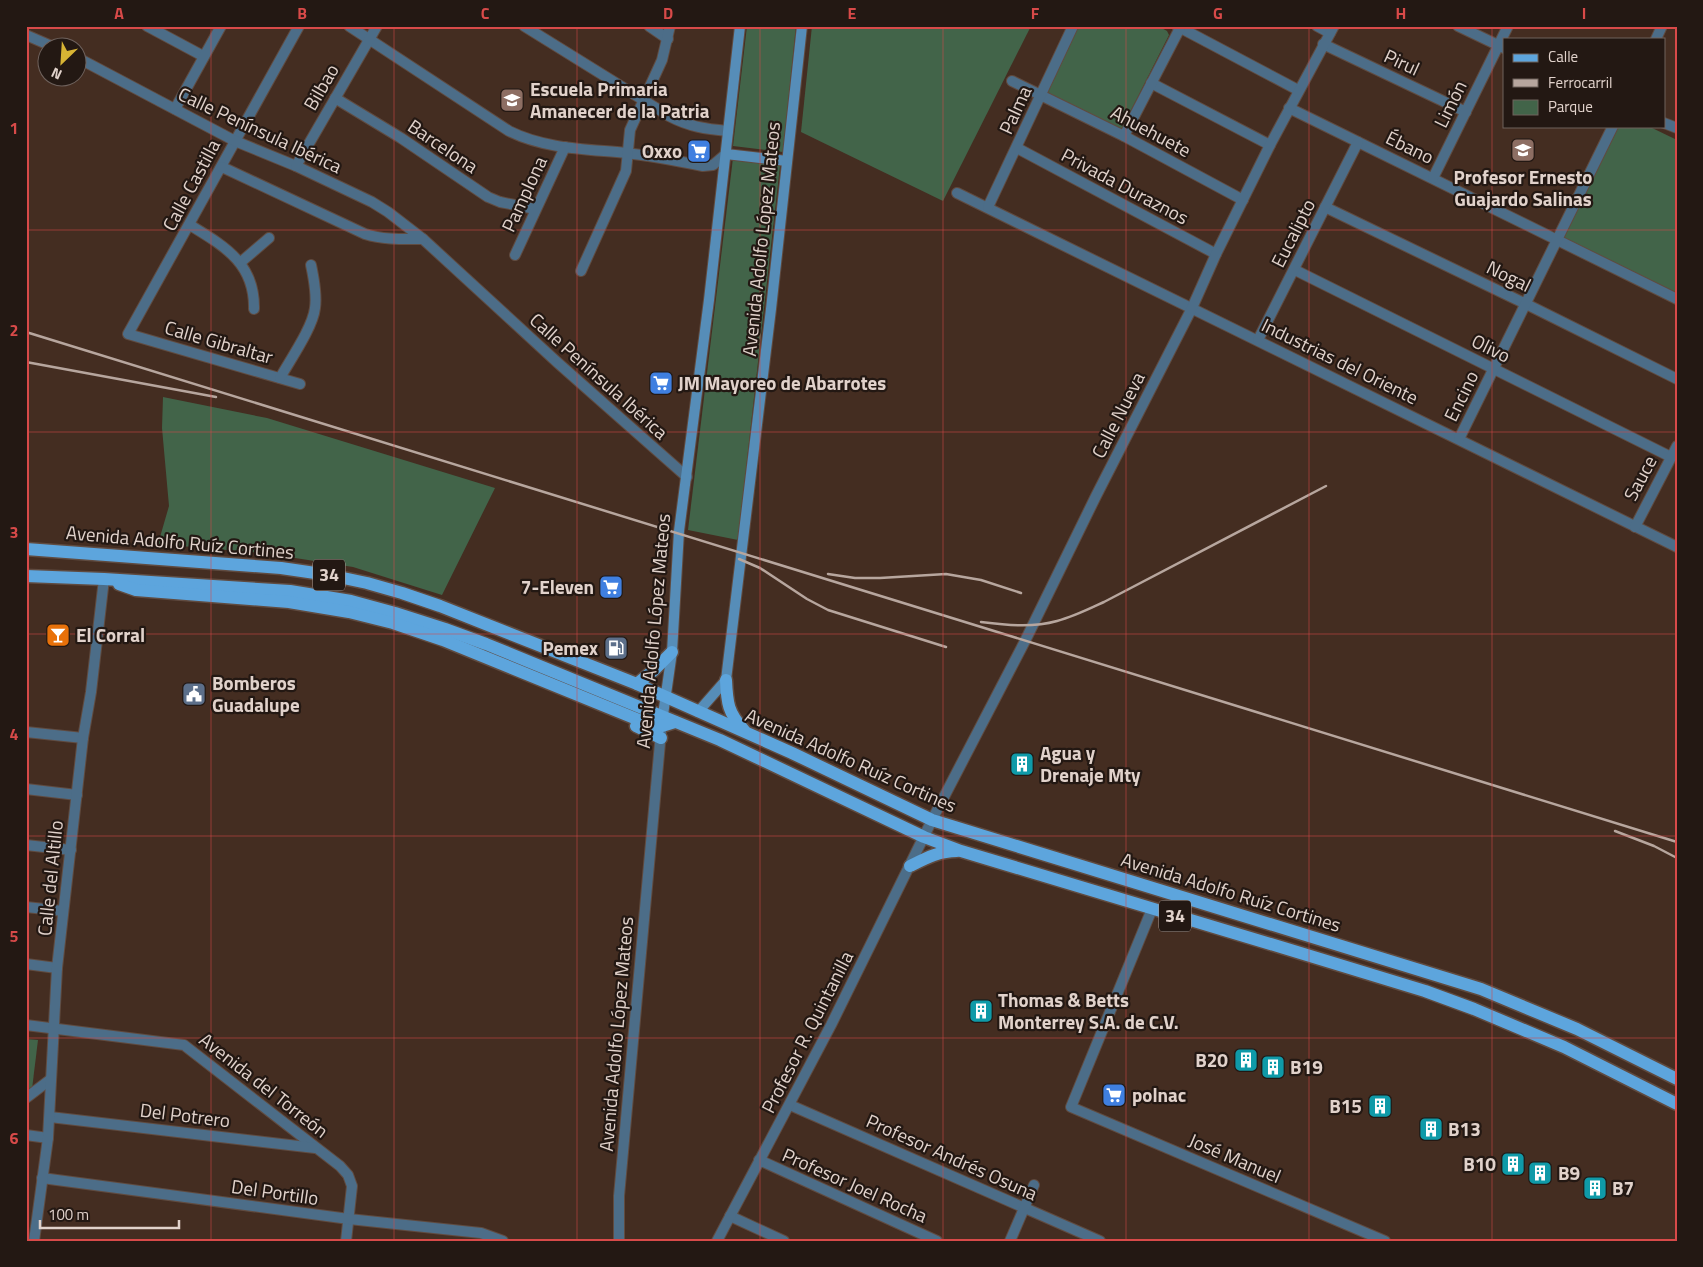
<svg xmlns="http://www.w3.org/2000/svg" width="1703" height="1267" font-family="'Titillium Web',sans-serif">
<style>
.green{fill:#426449}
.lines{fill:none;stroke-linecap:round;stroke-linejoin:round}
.minor-casing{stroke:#604b40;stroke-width:12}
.tertiary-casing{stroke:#604b40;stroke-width:12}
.secondary-casing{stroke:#604b40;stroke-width:12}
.primary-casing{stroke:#604b40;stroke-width:15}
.minor{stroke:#4c6d88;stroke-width:10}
.tertiary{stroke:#4c6d88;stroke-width:10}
.secondary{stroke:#568db8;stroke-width:10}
.primary{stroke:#5da5dd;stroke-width:12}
.rail{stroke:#b7a69e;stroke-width:2.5}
.grid{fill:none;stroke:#d84a49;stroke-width:1;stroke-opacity:0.55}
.labels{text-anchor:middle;stroke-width:4.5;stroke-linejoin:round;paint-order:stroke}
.shield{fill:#231813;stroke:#a89a94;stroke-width:1}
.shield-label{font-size:18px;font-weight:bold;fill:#e1d2cb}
.street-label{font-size:19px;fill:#e1d2cb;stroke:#231813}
.poi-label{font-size:19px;font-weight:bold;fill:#e1d2cb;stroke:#231813;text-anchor:start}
.neatline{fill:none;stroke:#d84a49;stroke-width:2}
.grid-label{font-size:16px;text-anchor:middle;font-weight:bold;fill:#d84a49}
</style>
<rect width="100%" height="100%" fill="#442d21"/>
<g class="green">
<path d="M747,26H796L783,152L733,146Z"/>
<path d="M812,26H1031L943,201L801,132Z"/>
<path d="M1077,26H1158L1167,31L1169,35L1122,128L1117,130L1048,94L1047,88Z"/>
<path d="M1618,126H1648L1677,140V298L1564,238Z"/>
<path d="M733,158L780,166L738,540L688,530Z"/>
<path d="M163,397L267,418L495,488L442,595L353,567L263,553L158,544L169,506L162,428Z"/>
<path d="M26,1039L38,1040L32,1089L26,1093Z"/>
</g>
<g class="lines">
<g class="minor-casing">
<g id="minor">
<path d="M147,26L203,56"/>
<path d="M299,26L128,334L300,384"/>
<path d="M349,26L509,131C545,149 586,149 626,153C652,156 678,161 703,166L713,165L726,154"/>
<path d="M524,26L669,116C690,127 706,129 728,131"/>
<path d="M649,26L668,39"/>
<path d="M1177,26L1298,90"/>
<path d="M1317,26L1330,33"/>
<path d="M1458,26L1504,48"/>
<path d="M26,35L56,48"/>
<path d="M1656,39L1662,26"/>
<path d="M1323,44L1466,112"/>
<path d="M78,58L235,141L296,166L372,202L388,212L423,239L558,363L687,477"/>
<path d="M1012,81L1124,136L1243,200"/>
<path d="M1151,83L1270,145"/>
<path d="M335,98L401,138L488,197L500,202L535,209"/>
<path d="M1289,108L1677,299"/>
<path d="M175,109L221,26"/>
<path d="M1664,123L1677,128"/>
<path d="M1124,136L1180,28"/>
<path d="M1017,148L1216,254"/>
<path d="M296,166L377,26"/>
<path d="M222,167L365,234C384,240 403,239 423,239"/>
<path d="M1433,178L1508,26"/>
<path d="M957,193L1677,547"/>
<path d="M988,207L1073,26"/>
<path d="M1325,207L1526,304L1677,379"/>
<path d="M190,225C224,246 255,263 254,309"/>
<path d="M515,255L565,147"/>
<path d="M241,262L269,238"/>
<path d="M1295,270L1671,457"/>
<path d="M581,271L626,171L630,130L662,60L670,26"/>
<path d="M1258,340L1358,142"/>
<path d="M280,378C290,360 313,327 315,308C317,294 314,279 311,265"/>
<path d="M1459,439L1613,126"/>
<path d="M1635,527L1677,446"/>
<path d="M26,732L83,738"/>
<path d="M26,789L77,795"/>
<path d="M26,845L71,850"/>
<path d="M26,907L63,911"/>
<path d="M1152,909L1071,1107L1385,1241"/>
<path d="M26,964L57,968"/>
<path d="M26,1025L184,1045L340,1166L348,1175L352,1186L346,1241"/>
<path d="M26,1098L51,1079"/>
<path d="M790,1105L1100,1241"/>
<path d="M50,1117L315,1148"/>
<path d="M26,1135L48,1138"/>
<path d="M759,1160L937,1241"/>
<path d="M42,1178L349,1219L481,1233L503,1241"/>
<path d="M730,1216L784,1241"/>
<path d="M34,1241L48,1138L57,968L83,738L91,692L104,579"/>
<path d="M1010,1241L1034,1185"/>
</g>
</g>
<g class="tertiary-casing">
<g id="tertiary">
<path d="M619,1241V1196L661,732"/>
<path d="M717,1241L831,1025L932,820L1025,641L1096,496L1192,308L1216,254L1270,145L1334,26"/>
</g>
</g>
<g class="secondary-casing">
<g id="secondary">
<path d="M726,154L787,161"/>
<path d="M698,712L726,680L771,309L802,26"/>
<path d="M662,722L672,652L679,531L709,300L740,26"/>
</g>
</g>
<g class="primary-casing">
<g id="primary">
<path d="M26,549L281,568L329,575L367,583L402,593L440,606L637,684L792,753L932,820L1481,989L1577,1029L1677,1079"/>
<path d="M26,576L104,579L290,591L351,601L395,613L445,629L486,644L720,740L924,837L961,851L1284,948L1425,991L1474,1009L1564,1047L1677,1104"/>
<path d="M119,584L136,590L289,602L349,612L393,623L443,640L644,722L662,726L675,722"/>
<path d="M726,680C727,703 728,713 744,730"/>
<path d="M637,684L654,670L672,652"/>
<path d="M636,726L661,738"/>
<path d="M910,866C926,858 939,851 957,851"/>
</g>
</g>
<use href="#minor" class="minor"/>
<use href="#tertiary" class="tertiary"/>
<use href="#secondary" class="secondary"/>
<use href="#primary" class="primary"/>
<g class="rail">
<path d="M26,332L1677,842"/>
<path d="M26,362L216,397"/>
<path d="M739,559L760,568L807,599L828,610L946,647"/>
<path d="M828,574L855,578H880L946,574L981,580L1021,593"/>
<path d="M981,622C1006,625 1032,628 1057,621C1073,617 1089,609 1104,602L1326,486"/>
<path d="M1615,831L1654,846L1677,858"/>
</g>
</g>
<path class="grid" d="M211,26V1241M394,26V1241M577,26V1241M760,26V1241M943,26V1241M1126,26V1241M1309,26V1241M1492,26V1241M26,230H1677M26,432H1677M26,634H1677M26,836H1677M26,1038H1677"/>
<defs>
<g id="school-square" transform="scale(1.25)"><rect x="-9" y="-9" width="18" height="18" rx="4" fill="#8d6e63" stroke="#231813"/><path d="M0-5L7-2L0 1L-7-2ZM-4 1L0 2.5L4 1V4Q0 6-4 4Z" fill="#fff"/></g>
<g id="supermarket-square" transform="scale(1.25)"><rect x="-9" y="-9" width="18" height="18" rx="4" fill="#3f7fe0" stroke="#231813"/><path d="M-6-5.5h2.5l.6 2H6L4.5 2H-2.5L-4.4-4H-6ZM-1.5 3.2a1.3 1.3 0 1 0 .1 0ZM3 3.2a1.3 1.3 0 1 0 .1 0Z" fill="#fff"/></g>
<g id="bar-square" transform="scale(1.25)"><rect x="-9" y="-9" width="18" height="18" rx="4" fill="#e8710a" stroke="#231813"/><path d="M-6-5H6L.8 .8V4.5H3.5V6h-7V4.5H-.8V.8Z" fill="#fff"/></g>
<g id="fuel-square" transform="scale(1.25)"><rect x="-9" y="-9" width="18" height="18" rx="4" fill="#5c6f8a" stroke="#231813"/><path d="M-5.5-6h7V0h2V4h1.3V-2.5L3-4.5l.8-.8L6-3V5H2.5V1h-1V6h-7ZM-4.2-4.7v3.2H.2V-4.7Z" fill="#fff"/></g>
<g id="civic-square" transform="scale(1.25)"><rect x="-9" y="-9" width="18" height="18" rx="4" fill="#5c6f8a" stroke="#231813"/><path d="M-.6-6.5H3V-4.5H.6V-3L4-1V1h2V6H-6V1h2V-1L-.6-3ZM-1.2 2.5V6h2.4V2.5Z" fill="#fff"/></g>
<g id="building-square" transform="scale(1.25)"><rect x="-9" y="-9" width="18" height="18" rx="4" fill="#0f9aa8" stroke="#231813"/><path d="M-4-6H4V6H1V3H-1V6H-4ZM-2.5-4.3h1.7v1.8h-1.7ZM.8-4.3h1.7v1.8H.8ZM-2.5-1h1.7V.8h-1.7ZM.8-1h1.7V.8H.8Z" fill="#fff"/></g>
</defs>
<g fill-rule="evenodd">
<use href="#school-square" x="512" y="100"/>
<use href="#school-square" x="1523" y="150"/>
<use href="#supermarket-square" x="699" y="151"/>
<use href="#supermarket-square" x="661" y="383"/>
<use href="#supermarket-square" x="611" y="587"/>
<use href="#bar-square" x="58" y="635"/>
<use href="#fuel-square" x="616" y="648"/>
<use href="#civic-square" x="194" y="694"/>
<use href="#building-square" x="1022" y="764"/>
<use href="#building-square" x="981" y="1011"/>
<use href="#building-square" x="1246" y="1060"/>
<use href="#building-square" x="1273" y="1067"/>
<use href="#supermarket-square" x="1114" y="1095"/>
<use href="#building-square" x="1380" y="1106"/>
<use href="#building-square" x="1431" y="1129"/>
<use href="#building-square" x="1513" y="1164"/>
<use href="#building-square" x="1540" y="1173"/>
<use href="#building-square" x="1595" y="1188"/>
</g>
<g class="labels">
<g class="shield">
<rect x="313" y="559.5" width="32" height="31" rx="4"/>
<rect x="1159" y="900.5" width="32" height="31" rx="4"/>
</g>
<g class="shield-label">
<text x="329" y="581">34</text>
<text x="1175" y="922">34</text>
</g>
<g class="street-label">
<text transform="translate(1402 62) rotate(25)" y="7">Pirul</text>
<text transform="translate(321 87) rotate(-60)" y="7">Bilbao</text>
<text transform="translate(1450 104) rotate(-64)" y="7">Limón</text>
<text transform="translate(1015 110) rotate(-65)" y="7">Palma</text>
<text transform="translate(260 130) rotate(25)" y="7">Calle Península Ibérica</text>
<text transform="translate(1151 131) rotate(28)" y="7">Ahuehuete</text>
<text transform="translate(443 146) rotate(34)" y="7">Barcelona</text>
<text transform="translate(1410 147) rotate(26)" y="7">Ébano</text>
<text transform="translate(191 185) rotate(-62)" y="7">Calle Castilla</text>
<text transform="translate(1125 186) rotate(28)" y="7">Privada Duraznos</text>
<text transform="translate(524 194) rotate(-65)" y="7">Pamplona</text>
<text transform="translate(1293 233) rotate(-63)" y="7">Eucalipto</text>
<text transform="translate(761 239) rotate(-84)" y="7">Avenida Adolfo López Mateos</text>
<text transform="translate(1509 276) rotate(26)" y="7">Nogal</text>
<text transform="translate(219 342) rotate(16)" y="7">Calle Gibraltar</text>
<text transform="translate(1491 348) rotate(26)" y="7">Olivo</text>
<text transform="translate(1340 361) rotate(26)" y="7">Industrias del Oriente</text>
<text transform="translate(599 376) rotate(42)" y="7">Calle Península Ibérica</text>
<text transform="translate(1461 396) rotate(-64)" y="7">Encino</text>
<text transform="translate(1118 415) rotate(-63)" y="7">Calle Nueva</text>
<text transform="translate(1640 478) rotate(-62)" y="7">Sauce</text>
<text transform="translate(180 542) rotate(5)" y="7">Avenida Adolfo Ruíz Cortines</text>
<text transform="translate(653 631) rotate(-85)" y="7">Avenida Adolfo López Mateos</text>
<text transform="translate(851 760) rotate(24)" y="7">Avenida Adolfo Ruíz Cortines</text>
<text transform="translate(50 878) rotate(-84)" y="7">Calle del Altillo</text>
<text transform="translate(1231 892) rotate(17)" y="7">Avenida Adolfo Ruíz Cortines</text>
<text transform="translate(807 1032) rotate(-63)" y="7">Profesor R. Quintanilla</text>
<text transform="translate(616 1034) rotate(-85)" y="7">Avenida Adolfo López Mateos</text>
<text transform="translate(264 1085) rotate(38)" y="7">Avenida del Torreón</text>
<text transform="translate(185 1115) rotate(7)" y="7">Del Potrero</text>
<text transform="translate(952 1157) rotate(24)" y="7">Profesor Andrés Osuna</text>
<text transform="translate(1235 1158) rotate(23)" y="7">José Manuel</text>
<text transform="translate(855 1185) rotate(24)" y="7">Profesor Joel Rocha</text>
<text transform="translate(275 1192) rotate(8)" y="7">Del Portillo</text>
</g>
<g class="poi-label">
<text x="530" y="96">Escuela Primaria<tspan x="530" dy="22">Amanecer de la Patria</tspan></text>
<text x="682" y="158" text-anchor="end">Oxxo</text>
<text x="1523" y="184" text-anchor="middle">Profesor Ernesto<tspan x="1523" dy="22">Guajardo Salinas</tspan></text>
<text x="678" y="390">JM Mayoreo de Abarrotes</text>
<text x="594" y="594" text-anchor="end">7-Eleven</text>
<text x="76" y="642">El Corral</text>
<text x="598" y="655" text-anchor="end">Pemex</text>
<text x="212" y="690">Bomberos<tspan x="212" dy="22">Guadalupe</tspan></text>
<text x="1040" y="760">Agua y<tspan x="1040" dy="22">Drenaje Mty</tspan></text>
<text x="998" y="1007">Thomas &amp; Betts<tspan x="998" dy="22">Monterrey S.A. de C.V.</tspan></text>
<text x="1228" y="1067" text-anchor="end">B20</text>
<text x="1290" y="1074">B19</text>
<text x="1132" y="1102">polnac</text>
<text x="1362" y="1113" text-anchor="end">B15</text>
<text x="1448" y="1136">B13</text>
<text x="1496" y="1171" text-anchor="end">B10</text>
<text x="1558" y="1180">B9</text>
<text x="1612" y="1195">B7</text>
</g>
</g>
<rect width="1703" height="1267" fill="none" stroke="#231813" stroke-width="55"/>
<rect x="1503" y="38" width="162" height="90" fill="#231813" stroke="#6f625d"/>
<rect x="1513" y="54" width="25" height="8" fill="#5da5dd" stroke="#6f625d"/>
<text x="1548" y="62" font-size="15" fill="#e1d2cb">Calle</text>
<rect x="1513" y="79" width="25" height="8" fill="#b7a69e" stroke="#6f625d"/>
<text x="1548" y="88" font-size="15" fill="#e1d2cb">Ferrocarril</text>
<rect x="1513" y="100" width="25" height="15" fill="#426449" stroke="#6f625d"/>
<text x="1548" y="112" font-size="15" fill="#e1d2cb">Parque</text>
<g transform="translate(62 62) rotate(205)"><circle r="24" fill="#231813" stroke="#6f625d"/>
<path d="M0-4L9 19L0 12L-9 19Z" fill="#d8b434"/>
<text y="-8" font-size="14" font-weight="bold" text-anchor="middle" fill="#e1d2cb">N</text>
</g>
<path d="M40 1220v8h139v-8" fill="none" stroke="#e1d2cb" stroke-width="2.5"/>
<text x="48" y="1220" font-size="15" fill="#e1d2cb" stroke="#231813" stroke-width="4" paint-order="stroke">100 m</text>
<rect x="28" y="28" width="1648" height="1212" class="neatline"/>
<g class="grid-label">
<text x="119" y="19">A</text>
<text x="302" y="19">B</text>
<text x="485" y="19">C</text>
<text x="668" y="19">D</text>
<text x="852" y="19">E</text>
<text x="1035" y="19">F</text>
<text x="1218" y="19">G</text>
<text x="1401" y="19">H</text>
<text x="1584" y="19">I</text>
<text x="14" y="134">1</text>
<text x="14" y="336">2</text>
<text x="14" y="538">3</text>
<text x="14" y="740">4</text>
<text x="14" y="942">5</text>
<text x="14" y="1144">6</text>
</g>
</svg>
